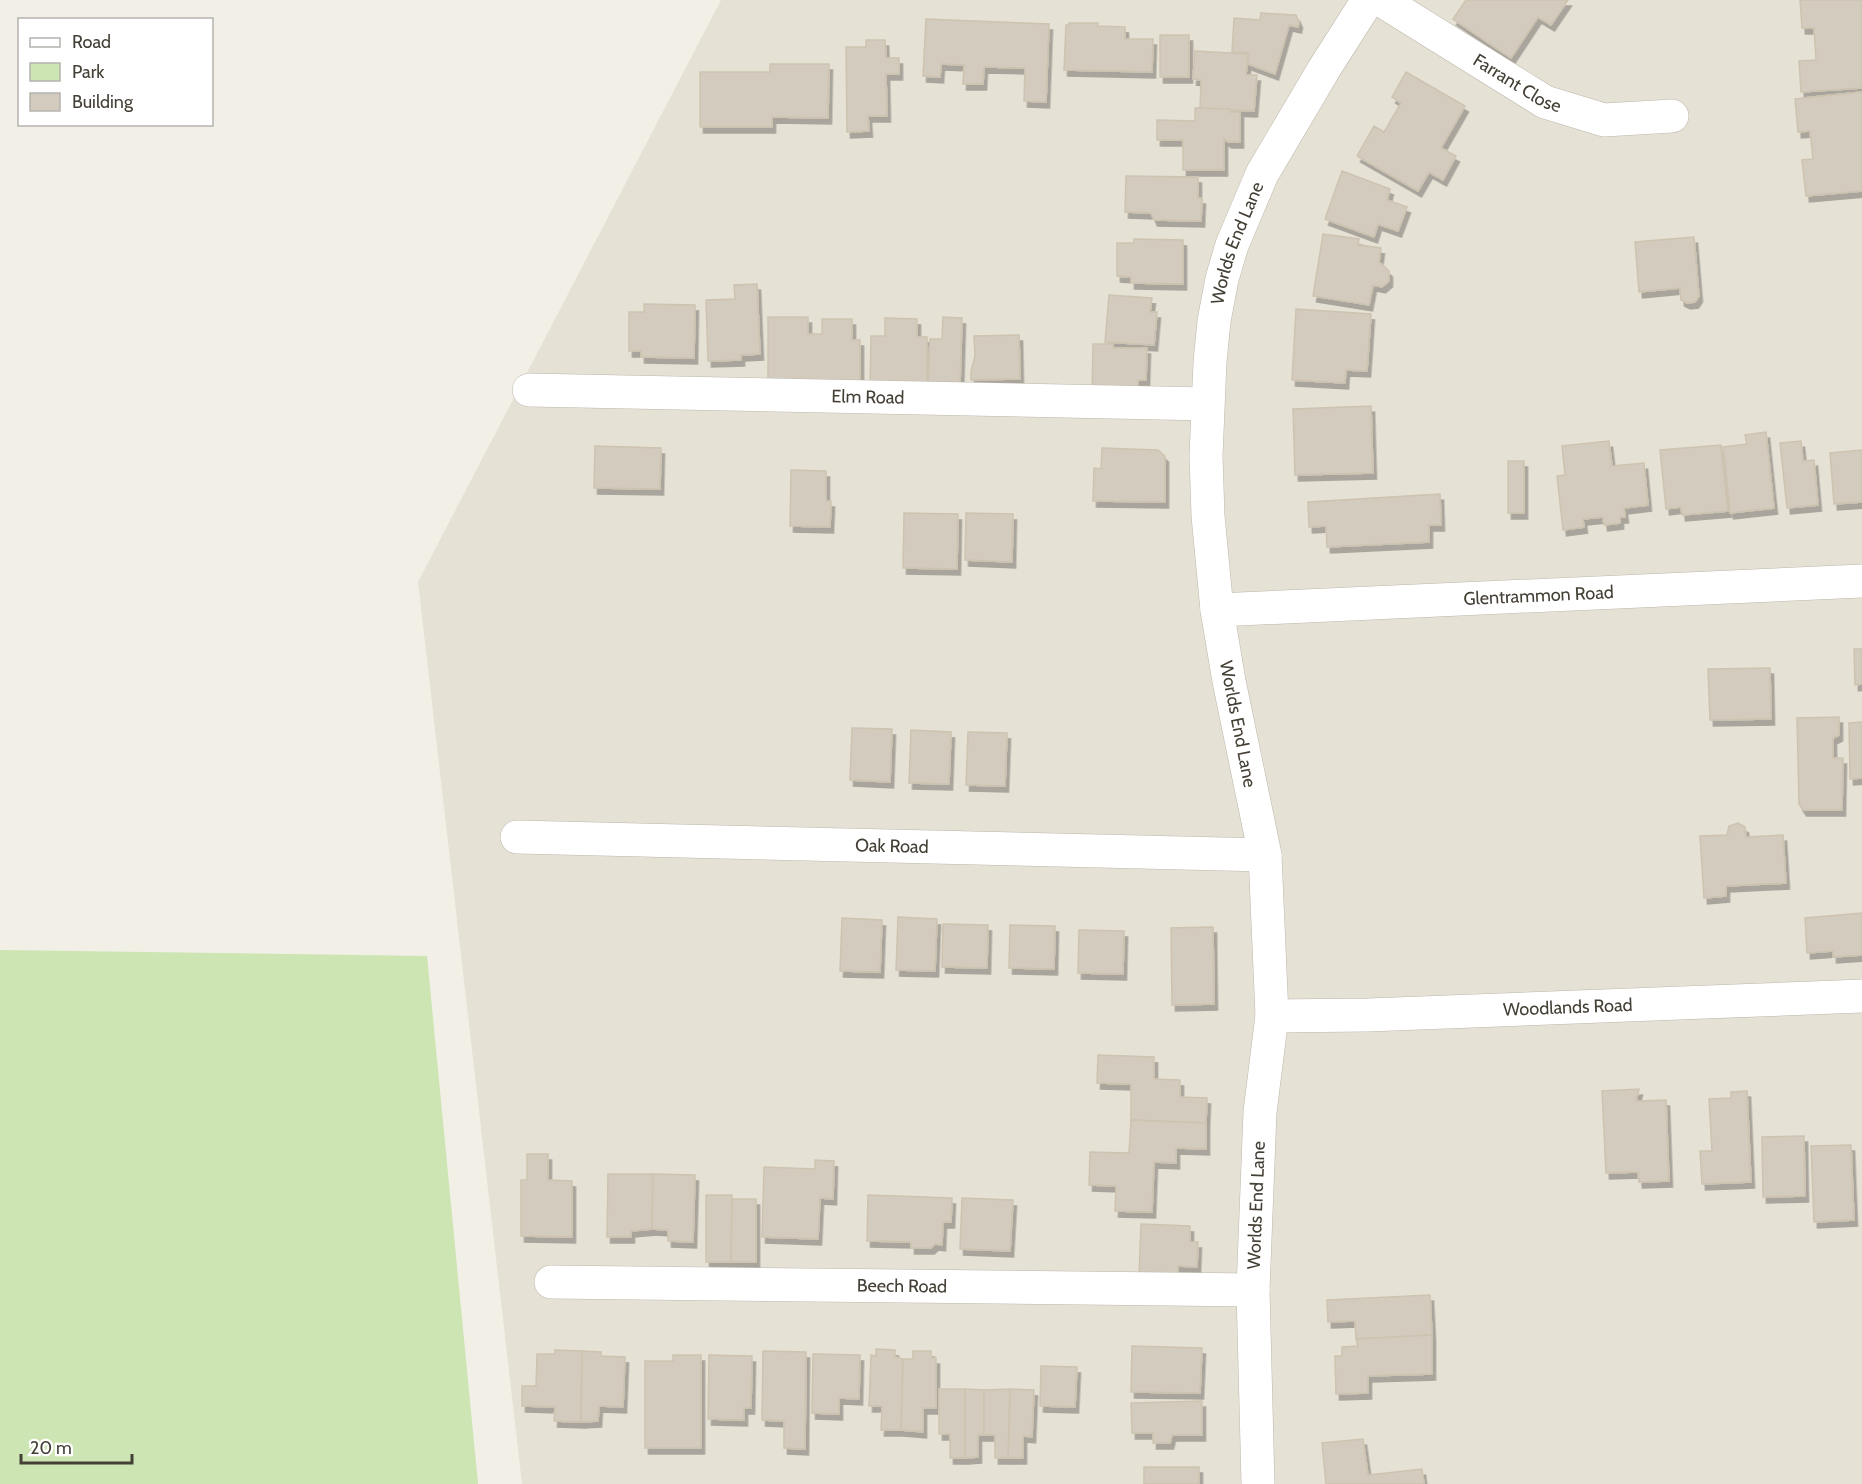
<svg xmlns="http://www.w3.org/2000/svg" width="1862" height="1484" font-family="Cabin,sans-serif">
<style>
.residential{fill:#e6e1d5}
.green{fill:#cce5b2}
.building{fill:#d3cbbd;stroke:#cec3b0;stroke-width:1.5;filter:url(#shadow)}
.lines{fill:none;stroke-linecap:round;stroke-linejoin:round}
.minor-casing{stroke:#bdb7aa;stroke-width:34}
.minor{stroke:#fff;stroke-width:33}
.labels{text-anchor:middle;stroke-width:5;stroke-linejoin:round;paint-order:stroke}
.street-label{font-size:18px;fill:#454036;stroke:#fff}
</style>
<defs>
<filter id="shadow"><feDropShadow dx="3.5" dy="6" stdDeviation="0" flood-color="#0004"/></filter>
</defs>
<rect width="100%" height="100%" fill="#f2efe7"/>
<path class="residential" d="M721,0H1862V1484H522L418,582Z"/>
<path class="green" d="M0,950L427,956L478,1484H0Z"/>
<g class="building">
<path d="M1466,0H1568L1551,25L1538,17L1511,58L1453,19Z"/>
<path d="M1800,0H1862V88L1801,92L1799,61L1816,60L1814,28H1802Z"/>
<path d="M1261,13L1296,15L1299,22L1298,27L1289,25L1275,74L1248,64V53L1232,52L1234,18L1260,20Z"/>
<path d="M926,19L1049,24L1046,102L1024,101L1025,68L984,67L983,84H963L964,65L941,64L940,77L923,76Z"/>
<path d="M1069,23H1098V26L1125,27V39H1153L1152,72L1064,70L1066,25H1069Z"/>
<rect x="1160" y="35" width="29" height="42"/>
<path d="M866,40H885L886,58H899V74H886L887,116H868L869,131L847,132L846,47H866Z"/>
<path d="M1195,51L1248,54L1246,75H1257L1254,111L1200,109L1201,80L1193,79Z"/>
<path d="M770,64H829L828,118L772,117V127H700V72H770Z"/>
<path d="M1406,72L1465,106L1441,148L1456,156L1443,180L1429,172L1418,191L1357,156L1374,126L1384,132L1401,103L1392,97Z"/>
<path d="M1862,92V191L1806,196L1802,160L1813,159L1810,131L1798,132L1795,99Z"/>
<path d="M1195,108L1230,109V112H1240V142H1228L1224,139V170H1183V140H1157V120L1195,121Z"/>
<path d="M1342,171L1390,189L1387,200L1407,207L1398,231L1378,224L1374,237L1325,219Z"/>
<path d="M1126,176L1198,177V198H1202L1201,221L1154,220L1151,213L1125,212Z"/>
<path d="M1323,234L1359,239L1358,245L1381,248L1379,262L1389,271V281L1382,287L1373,285L1369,305L1313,296Z"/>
<path d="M1694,237L1699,296L1695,302L1687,303L1681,300L1680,288L1639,292L1635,242Z"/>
<path d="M1134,239L1183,240V284L1131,283V277L1117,276V243H1134Z"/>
<path d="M757,284L760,354L741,355V360L708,361L706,300L735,299L734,285Z"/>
<path d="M1109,295L1152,298L1150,312H1157L1154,345L1105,342Z"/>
<path d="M644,304L695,305L694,358L641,357V351H629V312H644Z"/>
<path d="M1296,309L1371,314L1367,371L1346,370L1345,383L1292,380Z"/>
<path d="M768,317H808V334H822V319H852V340H860V382L768,381Z"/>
<path d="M943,317L962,318L960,386L928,385L930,339H942Z"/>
<path d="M885,318L917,319V337H927V386L870,385L871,336H885Z"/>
<path d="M1019,335L1020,379L971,380V371L975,356L974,336Z"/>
<path d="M1093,344H1113V348H1147L1146,380H1138V391L1092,395Z"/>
<path d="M1371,406L1373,473L1295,475L1293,409Z"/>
<path d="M1766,432L1774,508L1730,513L1723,447L1747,444L1745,435Z"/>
<path d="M1609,441L1612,466L1644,463L1648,505L1624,508L1625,517H1620V523L1604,525L1603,517L1583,519L1584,527L1563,530L1557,476L1565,475L1562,446Z"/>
<path d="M1801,441L1803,461L1814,460L1818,505L1787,508L1780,443Z"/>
<path d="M1721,445L1728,511L1682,515L1681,507L1666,509L1660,450Z"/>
<path d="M595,446L661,448L660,489L594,488Z"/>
<path d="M1102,448L1158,450L1165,456V502L1093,501L1094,468L1101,469Z"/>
<path d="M1862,450V502L1834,504L1830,453Z"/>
<rect x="1508" y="461" width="16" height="52"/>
<path d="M791,470L826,471V501H831L830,527L790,526Z"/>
<path d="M1440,494L1441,525H1429V542L1327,547L1326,526L1309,527L1308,502Z"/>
<path d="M904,513L958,514L957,569L903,568Z"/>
<path d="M966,513L1013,514L1012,562L965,560Z"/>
<path d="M1854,649H1862V684L1855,685Z"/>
<path d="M1770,668L1771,719L1710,720L1708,669Z"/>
<path d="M1839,717V735L1833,738V758H1843L1842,810H1803L1799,804L1797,718Z"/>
<path d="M1862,722V778L1850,779L1849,723Z"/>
<path d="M852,728L892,729L890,782L850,780Z"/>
<path d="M911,730L951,732L949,784L909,783Z"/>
<path d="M968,732L1007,733L1005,786L966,785Z"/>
<path d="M1738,823L1745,827L1746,837L1783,835L1786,883L1726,886V896L1704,898L1700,836L1727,835L1729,826Z"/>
<path d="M1862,913V955L1833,957V951L1807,953L1805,918Z"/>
<path d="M898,917L937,919L935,971L896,970Z"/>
<path d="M842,918L882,920L880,972L840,971Z"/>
<path d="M943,924L988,925L987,968L942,967Z"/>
<path d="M1010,925L1055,926L1054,969L1009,968Z"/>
<path d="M1213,927L1214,1004L1172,1005L1171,928Z"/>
<path d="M1079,930L1124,931L1123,974L1078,973Z"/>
<path d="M1098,1055L1154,1057V1079L1180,1080V1097L1207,1098L1206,1123L1131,1120V1084L1097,1083Z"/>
<path d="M1639,1089L1636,1101L1666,1100L1669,1181L1639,1182L1638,1172L1606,1173L1602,1091Z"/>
<path d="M1747,1091L1751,1182L1702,1184L1700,1151H1712L1709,1099L1731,1098V1092Z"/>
<path d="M1131,1120L1206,1123V1149L1176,1148V1163L1154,1162L1152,1212L1115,1211L1116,1186L1089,1185L1090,1152L1129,1153Z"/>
<path d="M1804,1136L1805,1196L1763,1197L1762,1137Z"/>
<path d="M1851,1145L1854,1220L1814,1222L1811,1146Z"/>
<path d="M527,1154H548V1180L572,1181V1237L521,1236V1180H527Z"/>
<path d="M815,1160L834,1161L833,1199L820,1198L818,1239L762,1237L764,1167L815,1169Z"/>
<path d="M608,1174H653L652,1229L631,1231V1237H607Z"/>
<path d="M653,1174L695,1175L693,1242L668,1241V1230L652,1229Z"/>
<path d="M706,1195H732L731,1262H706Z"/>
<path d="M868,1195L952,1198L951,1222H943L942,1245L935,1244L931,1248H911V1242L867,1241Z"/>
<path d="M962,1198L1013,1200L1010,1251L960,1249Z"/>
<path d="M732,1199H756V1262H731Z"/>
<path d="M1141,1224L1190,1226V1242H1198L1197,1267L1178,1266V1279L1139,1278Z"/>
<path d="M1430,1295L1432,1335L1356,1339L1355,1321L1328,1322L1327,1300Z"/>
<path d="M1432,1335V1374L1368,1376V1393L1336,1394L1335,1356H1342V1347L1358,1346L1356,1339Z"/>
<path d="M1132,1346L1202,1348L1200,1393L1131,1392Z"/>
<path d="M876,1349L895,1350V1357L903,1359L901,1430H881L882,1406H869L871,1355L876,1356Z"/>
<path d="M555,1350L582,1351L581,1422L554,1421L555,1407L522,1406V1386H536L537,1354H555Z"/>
<path d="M582,1351L601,1352V1356L625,1357L623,1407L599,1406L598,1421L581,1422Z"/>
<path d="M763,1351L806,1352L805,1449L784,1448V1421L762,1420Z"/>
<path d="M913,1351H931V1358H936V1408H923V1432L901,1430L903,1359H913Z"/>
<path d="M813,1354L860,1355L859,1399L839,1398V1414L812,1413Z"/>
<path d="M673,1355H701V1448H645V1361H673Z"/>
<path d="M709,1355L752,1356L751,1408H744V1420L708,1419Z"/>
<path d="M1041,1366L1077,1367L1075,1407L1040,1406Z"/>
<path d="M939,1389H965V1458H950V1434H939Z"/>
<path d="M965,1389L984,1390V1435H978V1457L965,1458Z"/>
<path d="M1010,1389L1034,1390L1032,1437L1023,1436V1458H1008Z"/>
<path d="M1010,1389L1008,1458H995V1435H984V1390Z"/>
<path d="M1202,1401V1435H1172L1170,1443H1153V1433H1132L1131,1403Z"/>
<path d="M1363,1439L1368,1475L1422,1469L1424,1484H1326L1322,1443Z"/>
<rect x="1144" y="1467" width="55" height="17"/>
</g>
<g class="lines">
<g class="minor-casing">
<g id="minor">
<path id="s1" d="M1381,0L1545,102L1604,120L1672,116"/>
<path id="s2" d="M529,390L1207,404"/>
<path id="s3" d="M1217,610L1862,581"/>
<path id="s4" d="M517,837L1265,855"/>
<path id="s5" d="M1272,1016L1368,1015L1862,996"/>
<path id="s6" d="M551,1282L1253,1290"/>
<path id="s7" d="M1258,1484L1253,1290L1260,1112L1272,1016L1265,855L1229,681L1217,610L1208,516L1206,456L1210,362L1214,321L1222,279L1232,245L1262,174L1324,69L1368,0"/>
</g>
</g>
<use href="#minor" class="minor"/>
</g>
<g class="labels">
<g class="street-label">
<text dy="6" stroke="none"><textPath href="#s1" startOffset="160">Farrant Close</textPath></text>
<text dy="6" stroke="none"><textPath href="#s7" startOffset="1251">Worlds End Lane</textPath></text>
<text dy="6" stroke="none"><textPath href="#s2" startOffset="339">Elm Road</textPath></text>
<text dy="6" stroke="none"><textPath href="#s3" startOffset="322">Glentrammon Road</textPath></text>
<text transform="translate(1238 724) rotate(79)" y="6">Worlds End Lane</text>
<text dy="6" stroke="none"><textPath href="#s4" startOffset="375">Oak Road</textPath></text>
<text dy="6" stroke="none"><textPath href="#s5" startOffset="296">Woodlands Road</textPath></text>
<text dy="6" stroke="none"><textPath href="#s7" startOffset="279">Worlds End Lane</textPath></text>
<text dy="6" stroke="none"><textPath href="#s6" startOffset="351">Beech Road</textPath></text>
</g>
</g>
<rect x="18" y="18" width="195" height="108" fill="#ffffff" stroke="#b5b3af" stroke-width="1.5"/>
<rect x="30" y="38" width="30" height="9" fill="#ffffff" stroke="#b5b3af" stroke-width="1.5"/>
<text x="72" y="48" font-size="18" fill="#454036">Road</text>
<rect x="30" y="63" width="30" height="18" fill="#cce5b2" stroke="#b5b3af" stroke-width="1.5"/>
<text x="72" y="78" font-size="18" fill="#454036">Park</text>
<rect x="30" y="93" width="30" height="18" fill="#d3cbbd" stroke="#b5b3af" stroke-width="1.5"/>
<text x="72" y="108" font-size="18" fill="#454036">Building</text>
<path d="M21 1454v9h111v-9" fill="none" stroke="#454036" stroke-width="3"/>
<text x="30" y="1454" font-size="18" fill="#454036" stroke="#ffffff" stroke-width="4.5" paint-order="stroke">20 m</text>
</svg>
